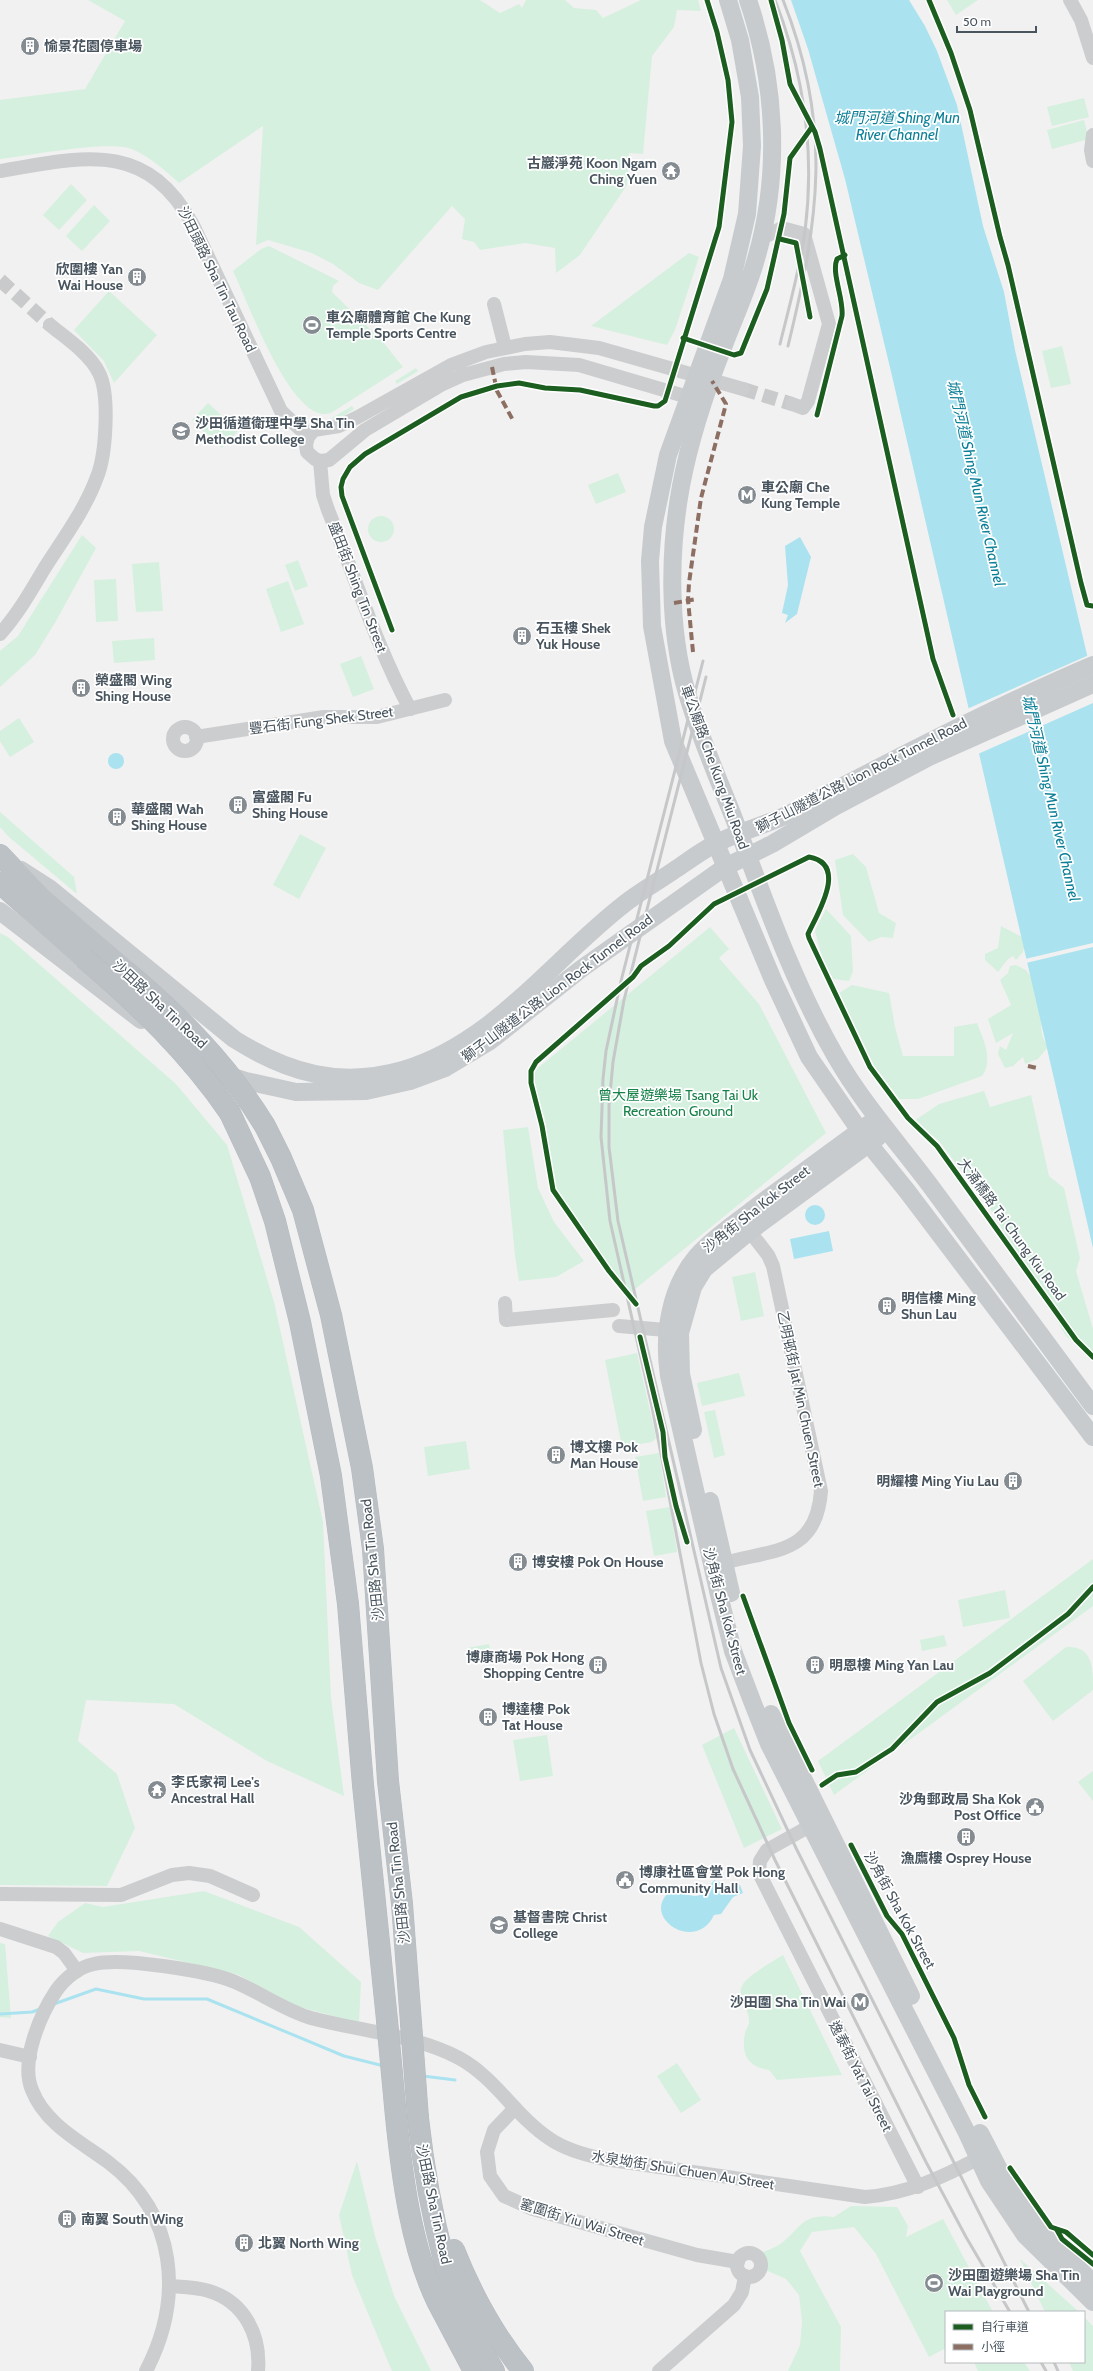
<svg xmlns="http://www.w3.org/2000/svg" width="1093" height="2371" font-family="Cabin,'Noto Sans TC',sans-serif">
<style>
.green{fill:#d5f0df}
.water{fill:#aae3ef}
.pier{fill:#f2f1f1}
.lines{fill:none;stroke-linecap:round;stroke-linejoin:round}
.stream{stroke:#aae3ef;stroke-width:3}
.minor-tunnel{stroke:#c8cacc;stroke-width:14;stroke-dasharray:14 7;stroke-linecap:butt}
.highway-casing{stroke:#b6bbc0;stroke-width:22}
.minor{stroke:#cbcdcf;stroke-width:14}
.major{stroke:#c7cbce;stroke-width:18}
.highway{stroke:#bcc1c6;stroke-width:21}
.rail{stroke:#c6c7c9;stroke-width:3}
.highway-bridge-casing{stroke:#b6bbc0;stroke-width:22;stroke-linecap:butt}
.highway-bridge{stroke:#bcc1c6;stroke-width:21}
.quiet{stroke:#8d6e63;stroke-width:4;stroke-dasharray:8 4;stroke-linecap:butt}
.cycleway-casing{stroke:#fff;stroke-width:8}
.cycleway{stroke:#1b5e20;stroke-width:5}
.labels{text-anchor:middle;stroke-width:3.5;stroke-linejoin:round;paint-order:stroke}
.poi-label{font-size:14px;font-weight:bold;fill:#48545e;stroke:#fff;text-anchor:start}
.street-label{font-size:14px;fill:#48545e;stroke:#fff}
.park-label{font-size:14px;fill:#168248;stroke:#fff}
.water-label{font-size:15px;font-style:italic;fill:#0b7f97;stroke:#fff}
</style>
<rect width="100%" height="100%" fill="#f2f1f1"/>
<g class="green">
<path d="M88,0H480L500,13L519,4L522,8L526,0H565L574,8L596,10L603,18L641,0H698L701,11L677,10L674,27L652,56L643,154L629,153L627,185L580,255L556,273L555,248L525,243L480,250L474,242L462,239L465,219L452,206L378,290L359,283L333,264L312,253L268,240L256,245L263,126L179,183C166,171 151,158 134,150C111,139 29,156 0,159V100L85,89L125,21Z"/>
<path d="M947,0H978L956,15Z"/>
<path d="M1084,98L1089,117L1052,126L1047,107Z"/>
<path d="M1084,120L1089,139L1052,149L1047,130Z"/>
<path d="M71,184L87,200L59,230L43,215Z"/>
<path d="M94,205L110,221L82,251L66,236Z"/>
<path d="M269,246L339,281L333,286L332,292L383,342L403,367L331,413C292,427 247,299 233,271L261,249Z"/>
<path d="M689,253L699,257L675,330L667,345L591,326Z"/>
<path d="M109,291L157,335L114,383L104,361L74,330Z"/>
<path d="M1062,346L1071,384L1051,388L1042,351Z"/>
<path d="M416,368L418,371L397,384L395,381Z"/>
<path d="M208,403L238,431L222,448L192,420Z"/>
<path d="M352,406L354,409L342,417L330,419Z"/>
<path d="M618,473L626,492L596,504L588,485Z"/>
<circle cx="381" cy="529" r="13"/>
<path d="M82,535L96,548L56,621L35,655L0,687V651L18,636Z"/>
<path d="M298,560L308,586L295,591L285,565Z"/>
<path d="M159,562L163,611L136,612L132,564Z"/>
<path d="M116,579L118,621L96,622L94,580Z"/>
<path d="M288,581L304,624L281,632L266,589Z"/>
<path d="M154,638L155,660L114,663L112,641Z"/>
<path d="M361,656L374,689L353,697L340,664Z"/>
<path d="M19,718L34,742L10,757L0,741V731Z"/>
<path d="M0,812L74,877L77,894L9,837L0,827Z"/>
<path d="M300,834L326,848L299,899L273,885Z"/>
<path d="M853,854L866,867L879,913L896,923L893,938L881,937L869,942L843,915L835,860Z"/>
<path d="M826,909L851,936L853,971L849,981L833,979L822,957L815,931Z"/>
<path d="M1001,926L1022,937L1025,942L1023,952L1016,960L1013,956L1008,959L998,972L985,960V954L998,948Z"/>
<path d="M710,927L729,949L719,958L759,1004L826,1133L628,1295C606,1266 578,1238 562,1205C550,1178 549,1144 544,1115H541L533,1072Z"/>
<path d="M0,933L8,937L176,1084L227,1145L274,1302L323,1522L331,1698L344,1796L267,1761L174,1704L86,1700L78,1741L117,1774L135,1828L107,1886L0,1885Z"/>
<path d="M1016,965L1026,970L1046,998C1042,1016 1037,1031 1048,1047L1038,1059L1025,1064L1023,1057L1013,1066L1005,1068L998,1054L1000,1046L1006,1050L1013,1033L996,1043L988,1019L1011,1005L1000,980L1008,973L1010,966Z"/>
<path d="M852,985L889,993L895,1027L903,1056H954V1027L977,1023C983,1039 994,1060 982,1076L918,1099H899L873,1064L839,993Z"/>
<path d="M984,1091L990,1107L1031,1095L1049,1176L1064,1188L1080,1258L1076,1271L1093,1329V1359L1066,1336L973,1180L957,1165L939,1141L914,1121L939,1104Z"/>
<path d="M528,1127L538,1188L554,1222L584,1261L556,1277L519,1281L515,1256L503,1130Z"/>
<path d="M755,1272L764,1316L741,1321L732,1277Z"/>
<path d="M637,1353L656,1438L652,1442L622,1447L605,1360Z"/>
<path d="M739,1373L745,1396L702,1406L697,1383Z"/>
<path d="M715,1410L725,1455L714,1458L704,1412Z"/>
<path d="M466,1441L470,1469L428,1476L424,1447Z"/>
<path d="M659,1453L666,1497L643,1501L635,1457Z"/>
<path d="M670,1507L677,1552L654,1556L646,1511Z"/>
<path d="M1093,1559V1606L834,1795L818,1761Z"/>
<path d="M1005,1590L1010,1618L963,1627L958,1600Z"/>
<path d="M944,1635L947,1646L922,1651L920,1640Z"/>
<path d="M489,1644L491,1654L469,1658L467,1648Z"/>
<path d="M1066,1647C1093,1645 1093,1668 1093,1690L1053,1721L1023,1681Z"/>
<path d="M734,1728L782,1829L744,1848L702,1745Z"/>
<path d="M547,1735L553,1776L520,1781L513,1740Z"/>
<path d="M1093,1771V1801L1078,1782Z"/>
<path d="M204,1891L299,1927L361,1982L359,2023L289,2004L239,1975L139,1951L83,1953L48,1936L58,1922L85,1903L103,1907Z"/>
<path d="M0,1943L5,1944L11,2018L0,2017Z"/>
<path d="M783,1955L842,2075L777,2080L769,2070C747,2067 741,2054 745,2033C746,2029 749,2025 749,2022C750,2009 735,1996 743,1984C749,1975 773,1961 783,1955Z"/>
<path d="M677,2063L701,2100L681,2113L657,2076Z"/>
<path d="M357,2161L375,2236L394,2296L431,2371H392L352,2275L339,2215Z"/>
<path d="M851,2206L897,2207L908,2226L906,2237L943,2219L993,2312H946V2348L929,2357L876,2254L854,2227L812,2232L800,2251L841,2327L840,2371H788L800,2345L802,2322L799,2295L786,2279L761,2268L760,2261L756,2255C763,2252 772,2249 779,2245C800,2230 801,2212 834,2217Z"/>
<path d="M1020,2259L1079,2312H1045Z"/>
<path d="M1084,2317L1093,2326V2371H1073L1069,2362H1084Z"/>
<path d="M974,2362H1024L1030,2371H978Z"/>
</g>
<g class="water">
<path d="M791,0H909L925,26L937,51L957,105L983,226L1004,292L1015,350L1093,680V1248L892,376L845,179L808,49Z"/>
<path d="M800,537L811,557L797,614L785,623L788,615L782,613L788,585L785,546Z"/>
<circle cx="116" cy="761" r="8"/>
<circle cx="815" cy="1215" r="10"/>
<path d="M829,1231L833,1251L794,1259L790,1239Z"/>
<path d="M714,1880L731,1887L740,1885L743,1893L733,1897L721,1914L714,1915C698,1950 651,1924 663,1900C672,1881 690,1902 702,1894C706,1892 711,1884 714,1880Z"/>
</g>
<g class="pier">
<path d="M1089,655L1093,671V703L978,754L967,709Z"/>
<path d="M1093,943V947L1026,963L1025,959Z"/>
</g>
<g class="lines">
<g class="stream">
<path d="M54,2004L96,1989L144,1999H207L344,2056L384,2066"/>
<path d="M0,2014L32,2012L40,2009"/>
<path d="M423,2076L455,2080"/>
</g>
<g class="minor-tunnel">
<path d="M0,280L50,325"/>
<path d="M743,389L792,404"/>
</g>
<g class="highway-casing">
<g id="highway">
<path d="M0,855L41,898L126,971"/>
<path d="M0,883L84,958"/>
<path d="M230,1113L260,1177L275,1221L300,1322L331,1476L348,1604L363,1785L387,2020"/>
<path d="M265,1126L281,1158L303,1210L331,1315L362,1468L373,1549L388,1781L402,1904L411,2023"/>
<path d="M396,2117C402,2176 411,2247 437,2301C449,2324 462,2348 474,2371"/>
<path d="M418,2118C423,2164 432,2215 444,2260C454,2298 474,2337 494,2371"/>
<path d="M454,2250C471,2293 494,2335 523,2371"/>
</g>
</g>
<g class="minor">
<path d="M1070,0L1081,20L1093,58"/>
<path d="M1093,135L1091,150L1093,161"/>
<path d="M0,171C83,157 146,139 193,225L281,411L301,430L310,433"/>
<path d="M762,238L782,228L804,234L829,324L808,401L803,408L792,404"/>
<path d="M494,304L505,347"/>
<path d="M698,400L579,365L526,362L504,364L463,375L441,385L365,430L329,460L320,461L315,459L307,452L306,445L308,437L314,430L339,426L358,417L451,365L486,352L525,344L550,342L599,348L743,389"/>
<path d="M320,461L323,495L328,510C355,576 376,646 410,709"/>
<path d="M0,634C18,614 31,591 44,569C63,539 85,510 97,477C106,455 110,394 99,373C90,354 66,338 50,325"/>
<circle cx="185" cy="739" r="12"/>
<path d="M196,737L324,717H377L445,700"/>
<path d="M505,1303L506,1320L613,1310"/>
<path d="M619,1326L666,1330"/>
<path d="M714,1566C766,1548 816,1560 821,1491L773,1266L768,1255L744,1224"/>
<path d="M819,1821L767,1850L760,1861L759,1873L918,2187"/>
<path d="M0,1894L121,1895L172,1875L189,1873L210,1876L253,1895"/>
<path d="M0,1929L56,1947L64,1953L77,1971"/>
<path d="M0,2050L30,2057"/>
<path d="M515,2108L494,2130L487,2152L490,2176L504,2196L533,2209L697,2255L738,2262"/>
<circle cx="749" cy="2265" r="12"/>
<path d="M169,2286C182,2287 196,2287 209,2291C245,2302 261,2336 258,2371"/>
<path d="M146,2371C184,2298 177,2214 108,2162C81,2142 45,2124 32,2090C20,2062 40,2015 56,1991C65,1978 79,1967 94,1964C121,1957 209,1971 235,1982C261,1993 284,2010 311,2018C359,2031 416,2035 459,2058C496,2078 515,2116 550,2139C566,2150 585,2155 604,2159L865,2197C907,2194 943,2177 979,2158L989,2156"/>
<path d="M659,2371L734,2305L742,2292L745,2276"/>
</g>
<g class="major">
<path d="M728,0L740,40L750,97L752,146L747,214L732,279L668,455L653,527L650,561L652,626L673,741L773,980L809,1057L869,1144L907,1191L1093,1437"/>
<path d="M748,0C776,82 781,174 756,259C748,288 735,316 724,345C706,390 690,438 681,486C669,551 668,628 687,693C699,735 717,776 733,816C764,898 792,981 836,1057C863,1104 900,1145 932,1188C986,1260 1039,1333 1093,1406"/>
<path d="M21,870L49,888L234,1039C288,1073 340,1088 403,1070C495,1042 550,962 623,905C639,892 659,881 676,869C688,861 700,852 713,845C736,832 767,825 791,813C891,761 990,709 1093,665"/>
<path d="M0,911L141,1020"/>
<path d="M186,1053L218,1072L246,1081L296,1092L366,1091L410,1081L445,1068L490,1041L581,969L725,867L772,844L836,806L929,757L1093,684"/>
<path d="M869,1124C830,1153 790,1181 751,1211C734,1224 712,1239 697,1256C669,1289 663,1335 669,1376L719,1595L733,1651L752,1701L769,1744L967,2133L989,2181L1025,2235L1093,2302"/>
<path d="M693,1430L681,1374L680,1333L693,1287L704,1269L750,1231L878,1137"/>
<path d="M710,1501L731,1593"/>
<path d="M771,1714L911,1996"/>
<path d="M980,2133L1007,2185L1035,2225L1093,2283"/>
</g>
<use href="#highway" class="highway"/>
<g class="rail">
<path d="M775,0C804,74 815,152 805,231C800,269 789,307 780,344"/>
<path d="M783,0C833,126 819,219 788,346"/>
<path d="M703,661L621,981L606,1051L603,1079L601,1137L610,1221L652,1407L701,1663L714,1714L733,1769L775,1860L926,2162L966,2237L1010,2312"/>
<path d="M706,677L624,1000L613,1062L609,1105V1147L618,1221L721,1668L750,1750L796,1848L1029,2312"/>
<path d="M1041,2362L1046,2371"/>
<path d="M1054,2362L1058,2371"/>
</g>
<g class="highway-bridge-casing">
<g id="highway-bridge">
<path d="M84,958C139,1005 189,1053 230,1113"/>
<path d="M126,971C180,1017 228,1065 265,1126"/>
<path d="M387,2020L396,2117"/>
<path d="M411,2023L418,2118"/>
</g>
</g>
<use href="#highway-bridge" class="highway-bridge"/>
<g class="quiet">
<path d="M492,367L497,391L514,422"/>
<path d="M674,603L697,599"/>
<path d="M693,652L688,600L689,583L701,498L726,404L712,381"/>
<path d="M1028,1066L1037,1068"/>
</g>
<g class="cycleway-casing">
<g id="cycleway">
<path d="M771,0L782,40L790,84L815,132L820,149L933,659L953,715"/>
<path d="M929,0L951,53L970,110L1000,237L1008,265L1081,583L1087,605L1093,606"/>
<path d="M780,239L796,243L810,317"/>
<path d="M683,338L734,355L741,353L767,289L784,214L790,158L812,127"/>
<path d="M817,415L842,316C844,299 831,273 837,259L845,255"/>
<path d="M392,630L342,496L341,487L343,479L350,467L365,454L461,397L497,386L519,383L545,388L580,390L654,406H658L665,401L719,227L732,122L728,80L717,32L707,0"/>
<path d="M636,1304L609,1271L553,1190L542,1126L531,1083V1071L536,1062L633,977L641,966L669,946L714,904L809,857C849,864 817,914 808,934L809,938L870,1067L908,1118L937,1146L1076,1340L1093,1357"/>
<path d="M640,1337L663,1432L665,1457L676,1506L687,1542"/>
<path d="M743,1596L789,1723L812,1770"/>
<path d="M822,1785L837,1775L856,1772L892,1749L937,1702L990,1673L1068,1614L1093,1587"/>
<path d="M851,1845L887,1916L902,1934L954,2038L969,2085L985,2117"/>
<path d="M1010,2168L1051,2227L1066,2232L1093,2255"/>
<path d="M1057,2230L1062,2239L1093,2264"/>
</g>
</g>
<use href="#cycleway" class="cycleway"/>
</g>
<defs>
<g id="building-disc" transform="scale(1)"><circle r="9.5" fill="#848b91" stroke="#fff"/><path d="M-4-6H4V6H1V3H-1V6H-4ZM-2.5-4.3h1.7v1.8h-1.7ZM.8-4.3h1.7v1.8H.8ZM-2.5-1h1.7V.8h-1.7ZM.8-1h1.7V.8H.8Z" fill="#fff"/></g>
<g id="temple-disc" transform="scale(1)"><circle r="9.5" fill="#848b91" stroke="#fff"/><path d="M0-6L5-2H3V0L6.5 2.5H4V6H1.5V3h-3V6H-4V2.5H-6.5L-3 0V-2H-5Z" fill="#fff"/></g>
<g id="stadium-disc" transform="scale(1)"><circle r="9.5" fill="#848b91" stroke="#fff"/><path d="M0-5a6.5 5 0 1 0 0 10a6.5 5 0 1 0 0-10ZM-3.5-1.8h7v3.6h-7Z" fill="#fff"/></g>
<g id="school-disc" transform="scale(1)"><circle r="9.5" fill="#848b91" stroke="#fff"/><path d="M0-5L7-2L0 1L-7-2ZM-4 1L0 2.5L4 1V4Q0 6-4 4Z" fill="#fff"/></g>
<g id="metro-disc" transform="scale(1)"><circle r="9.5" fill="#848b91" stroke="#fff"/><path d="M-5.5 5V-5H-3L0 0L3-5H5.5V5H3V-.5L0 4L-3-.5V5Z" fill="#fff"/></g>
<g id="civic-disc" transform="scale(1)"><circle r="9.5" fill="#848b91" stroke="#fff"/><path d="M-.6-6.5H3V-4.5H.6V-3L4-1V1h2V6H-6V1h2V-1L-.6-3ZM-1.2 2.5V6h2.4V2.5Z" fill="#fff"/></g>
</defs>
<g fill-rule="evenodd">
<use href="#building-disc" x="30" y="46"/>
<use href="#temple-disc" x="671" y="171"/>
<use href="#building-disc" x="137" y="277"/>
<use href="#stadium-disc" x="312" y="325"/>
<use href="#school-disc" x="181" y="431"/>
<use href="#metro-disc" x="747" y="495"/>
<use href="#building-disc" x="522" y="636"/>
<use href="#building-disc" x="81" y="688"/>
<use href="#building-disc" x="238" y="805"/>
<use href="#building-disc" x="117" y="817"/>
<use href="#building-disc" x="887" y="1306"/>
<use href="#building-disc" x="556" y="1455"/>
<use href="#building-disc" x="1013" y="1481"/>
<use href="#building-disc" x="518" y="1562"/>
<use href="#building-disc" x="598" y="1665"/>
<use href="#building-disc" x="815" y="1665"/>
<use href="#building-disc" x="488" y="1717"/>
<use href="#temple-disc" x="157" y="1790"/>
<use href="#civic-disc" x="1035" y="1807"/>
<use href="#building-disc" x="966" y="1837"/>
<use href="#civic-disc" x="625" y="1880"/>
<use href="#school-disc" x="499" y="1925"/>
<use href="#metro-disc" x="860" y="2002"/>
<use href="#building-disc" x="67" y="2219"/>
<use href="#building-disc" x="244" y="2243"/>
<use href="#stadium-disc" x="934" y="2283"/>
</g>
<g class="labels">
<g class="poi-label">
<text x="44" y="51">愉景花園停車場</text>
<text x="657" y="168" text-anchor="end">古巖淨苑 Koon Ngam<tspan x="657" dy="16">Ching Yuen</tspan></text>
<text x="123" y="274" text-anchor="end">欣圍樓 Yan<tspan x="123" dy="16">Wai House</tspan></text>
<text x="326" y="322">車公廟體育館 Che Kung<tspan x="326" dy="16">Temple Sports Centre</tspan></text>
<text x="195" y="428">沙田循道衛理中學 Sha Tin<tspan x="195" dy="16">Methodist College</tspan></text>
<text x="761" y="492">車公廟 Che<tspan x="761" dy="16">Kung Temple</tspan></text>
<text x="536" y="633">石玉樓 Shek<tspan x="536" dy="16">Yuk House</tspan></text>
<text x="95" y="685">榮盛閣 Wing<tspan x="95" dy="16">Shing House</tspan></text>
<text x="252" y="802">富盛閣 Fu<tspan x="252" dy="16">Shing House</tspan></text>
<text x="131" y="814">華盛閣 Wah<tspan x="131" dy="16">Shing House</tspan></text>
<text x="901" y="1303">明信樓 Ming<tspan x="901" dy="16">Shun Lau</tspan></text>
<text x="570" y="1452">博文樓 Pok<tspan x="570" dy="16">Man House</tspan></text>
<text x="999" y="1486" text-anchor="end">明耀樓 Ming Yiu Lau</text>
<text x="532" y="1567">博安樓 Pok On House</text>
<text x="584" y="1662" text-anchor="end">博康商場 Pok Hong<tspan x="584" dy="16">Shopping Centre</tspan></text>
<text x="829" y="1670">明恩樓 Ming Yan Lau</text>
<text x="502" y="1714">博達樓 Pok<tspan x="502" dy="16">Tat House</tspan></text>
<text x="171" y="1787">李氏家祠 Lee's<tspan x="171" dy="16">Ancestral Hall</tspan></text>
<text x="1021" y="1804" text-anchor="end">沙角郵政局 Sha Kok<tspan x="1021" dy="16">Post Office</tspan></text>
<text x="966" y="1863" text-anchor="middle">漁鷹樓 Osprey House</text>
<text x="639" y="1877">博康社區會堂 Pok Hong<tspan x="639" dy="16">Community Hall</tspan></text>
<text x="513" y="1922">基督書院 Christ<tspan x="513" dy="16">College</tspan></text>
<text x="846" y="2007" text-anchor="end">沙田圍 Sha Tin Wai</text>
<text x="81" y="2224">南翼 South Wing</text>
<text x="258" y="2248">北翼 North Wing</text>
<text x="948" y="2280">沙田圍遊樂場 Sha Tin<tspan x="948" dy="16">Wai Playground</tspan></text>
</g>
<g class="street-label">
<text transform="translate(217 279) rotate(64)" y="5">沙田頭路 Sha Tin Tau Road</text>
<text transform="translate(358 587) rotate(69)" y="5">盛田街 Shing Tin Street</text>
<text transform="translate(321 720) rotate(-7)" y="5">豐石街 Fung Shek Street</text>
<text transform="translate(715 767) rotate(70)" y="5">車公廟路 Che Kung Miu Road</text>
<text transform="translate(861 775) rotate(-27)" y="5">獅子山隧道公路 Lion Rock Tunnel Road</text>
<text transform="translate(557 988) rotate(-37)" y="5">獅子山隧道公路 Lion Rock Tunnel Road</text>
<text transform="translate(160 1004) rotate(43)" y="5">沙田路 Sha Tin Road</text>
<text transform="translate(756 1209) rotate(-38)" y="5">沙角街 Sha Kok Street</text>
<text transform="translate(1012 1229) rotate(54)" y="5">大涌橋路 Tai Chung Kiu Road</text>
<text transform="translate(801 1399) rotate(78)" y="5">乙明邨街 Jat Min Chuen Street</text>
<text transform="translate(372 1560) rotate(-96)" y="5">沙田路 Sha Tin Road</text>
<text transform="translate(725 1611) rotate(75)" y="5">沙角街 Sha Kok Street</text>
<text transform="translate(398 1883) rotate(-96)" y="5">沙田路 Sha Tin Road</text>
<text transform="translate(900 1910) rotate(61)" y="5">沙角街 Sha Kok Street</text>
<text transform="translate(861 2076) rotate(63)" y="5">逸泰街 Yat Tai Street</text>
<text transform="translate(683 2170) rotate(9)" y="5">水泉坳街 Shui Chuen Au Street</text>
<text transform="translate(434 2204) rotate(78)" y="5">沙田路 Sha Tin Road</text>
<text transform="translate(582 2222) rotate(17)" y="5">窰圍街 Yiu Wai Street</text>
</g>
<g class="park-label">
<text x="678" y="1100">曾大屋遊樂場 Tsang Tai Uk<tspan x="678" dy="16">Recreation Ground</tspan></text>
</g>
<g class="water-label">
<text x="897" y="123">城門河道 Shing Mun<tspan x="897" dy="17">River Channel</tspan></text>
<text transform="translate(976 483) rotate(77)" y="5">城門河道 Shing Mun River Channel</text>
<text transform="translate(1051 798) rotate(77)" y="5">城門河道 Shing Mun River Channel</text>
</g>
</g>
<rect x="945" y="2311" width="140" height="52" fill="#ffffff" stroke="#b6bbbf"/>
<rect x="953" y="2324" width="20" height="6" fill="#1b5e20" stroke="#b6bbbf"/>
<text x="981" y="2331" font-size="12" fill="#48545e">自行車道</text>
<rect x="953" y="2344" width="20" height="6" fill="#8d6e63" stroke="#b6bbbf"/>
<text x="981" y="2351" font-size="12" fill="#48545e">小徑</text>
<path d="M957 26v6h79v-6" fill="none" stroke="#48545e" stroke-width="2"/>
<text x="963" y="26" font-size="12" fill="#48545e" stroke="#ffffff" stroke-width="3" paint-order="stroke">50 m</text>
</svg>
